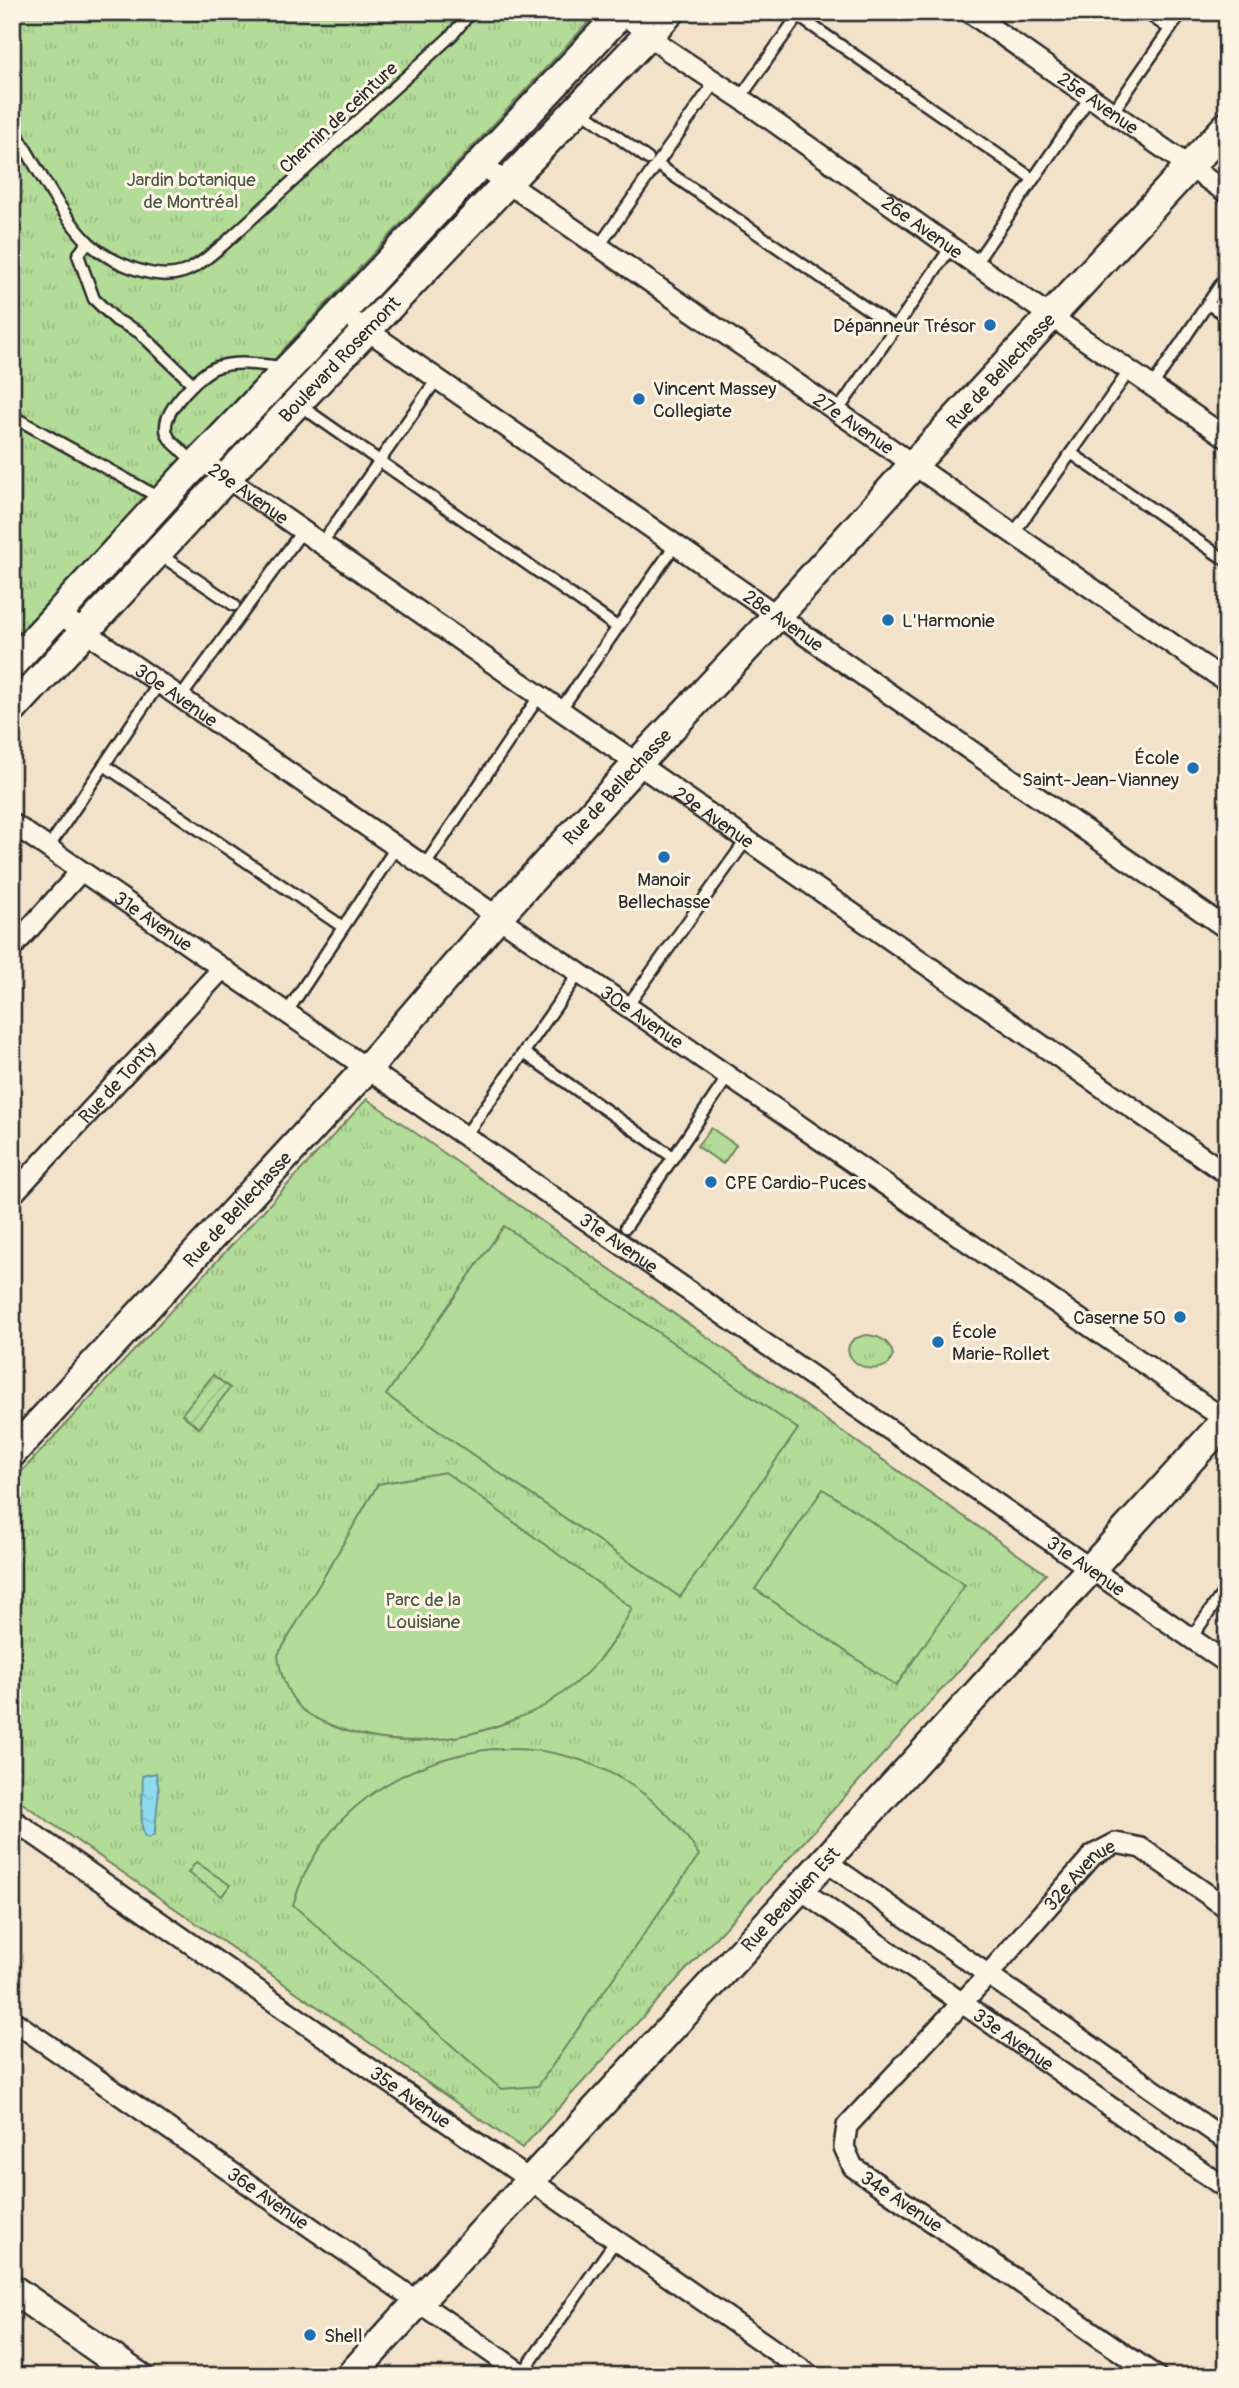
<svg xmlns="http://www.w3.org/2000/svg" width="1239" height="2388" font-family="Pangolin,sans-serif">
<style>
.park{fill:url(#park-tufts);stroke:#6f8462;stroke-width:2}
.garden{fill:url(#garden-furrows);stroke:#6f8462;stroke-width:2}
.pitch{fill:#b3dc98;stroke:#6f8462;stroke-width:2}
.water{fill:url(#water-ripples);stroke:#66949f;stroke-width:2}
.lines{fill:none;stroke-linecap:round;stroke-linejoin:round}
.lane-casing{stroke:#2b2b2b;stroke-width:15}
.street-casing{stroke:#2b2b2b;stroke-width:24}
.secondary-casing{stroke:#2b2b2b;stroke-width:33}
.lane{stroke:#fcf5e5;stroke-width:10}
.street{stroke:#fcf5e5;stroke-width:19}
.secondary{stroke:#fcf5e5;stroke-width:28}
.poi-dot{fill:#1f6fb2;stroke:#fcf5e5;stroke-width:2.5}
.labels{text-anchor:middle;stroke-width:6;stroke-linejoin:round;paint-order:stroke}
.street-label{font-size:19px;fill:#2b2b2b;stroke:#fcf5e5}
.park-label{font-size:19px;fill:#4d5746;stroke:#fcf5e5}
.poi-label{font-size:19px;fill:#2b2b2b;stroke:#fcf5e5;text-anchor:start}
</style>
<defs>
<pattern id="park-tufts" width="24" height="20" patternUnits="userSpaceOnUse" patternTransform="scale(1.75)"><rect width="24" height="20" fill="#b3dc98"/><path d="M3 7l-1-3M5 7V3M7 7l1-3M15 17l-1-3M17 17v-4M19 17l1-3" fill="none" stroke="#9abd83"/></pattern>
<pattern id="garden-furrows" width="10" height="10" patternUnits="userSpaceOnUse" patternTransform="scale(1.75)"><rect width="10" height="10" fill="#b3dc98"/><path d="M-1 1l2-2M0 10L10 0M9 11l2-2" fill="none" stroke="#9abd83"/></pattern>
<pattern id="water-ripples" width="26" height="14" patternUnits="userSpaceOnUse" patternTransform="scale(1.75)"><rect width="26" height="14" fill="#8ddaec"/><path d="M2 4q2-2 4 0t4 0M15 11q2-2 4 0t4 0" fill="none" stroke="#7abbcb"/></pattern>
</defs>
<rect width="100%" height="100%" fill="#f2e2ca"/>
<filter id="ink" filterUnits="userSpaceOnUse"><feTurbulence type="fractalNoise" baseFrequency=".0143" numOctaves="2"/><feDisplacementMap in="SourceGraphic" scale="14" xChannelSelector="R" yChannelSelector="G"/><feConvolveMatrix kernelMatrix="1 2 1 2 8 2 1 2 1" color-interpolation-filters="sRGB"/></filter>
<g filter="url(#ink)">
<g class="park">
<path d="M12,12H598L12,641Z"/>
<path d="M367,1099L1046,1574L812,1833L522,2148L12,1796V1482Z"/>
<path d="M711,1128L736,1145L723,1164L697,1146Z"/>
<path d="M867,1335C880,1336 890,1342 893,1355L889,1364C859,1382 827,1341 867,1335Z"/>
</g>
<path class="garden" d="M213,1375L230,1388L199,1428L182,1414Z"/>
<g class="pitch">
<path d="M504,1226L798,1429L680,1597L386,1395Z"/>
<path d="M445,1472L632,1608C610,1653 587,1678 544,1706C535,1711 525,1715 515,1719C456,1744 388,1750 328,1724C317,1719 304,1713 297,1704C285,1689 280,1673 278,1655L378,1484Z"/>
<path d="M823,1489L965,1585L896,1686L755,1589Z"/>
<path d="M492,1749C504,1749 517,1749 530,1750C599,1755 663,1796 699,1855L538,2086L501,2089L293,1905C320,1813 399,1761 492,1749Z"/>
<path d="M196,1862L230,1885L222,1896L188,1873Z"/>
</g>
<path class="water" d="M156,1773L159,1790L155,1830V1834L149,1838L144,1835C138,1816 145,1796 142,1776Z"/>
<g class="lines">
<g class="lane-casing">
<g id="lane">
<path d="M1145,12L1170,29"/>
<path d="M798,16L1033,179"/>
<path d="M740,98L800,13"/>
<path d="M582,111L648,159"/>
<path d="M1112,113L1182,12"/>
<path d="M12,126C33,160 61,216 89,243C102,255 118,263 135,269C150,274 168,277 183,272C198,267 210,255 223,245L452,35L471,12"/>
<path d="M658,165L895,328"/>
<path d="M88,242L78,255L94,299L116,320L139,332L193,384"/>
<path d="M599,246L715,82"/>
<path d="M975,264L1090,97"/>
<path d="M1208,304L1227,316"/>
<path d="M1152,386L1227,275"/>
<path d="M298,404L617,627"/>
<path d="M837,412L951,247"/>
<path d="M12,416L160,498"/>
<path d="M1071,453L1227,561"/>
<path d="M196,459C188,458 185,454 179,448C172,442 165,436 166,426C166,408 201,372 217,367C238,360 262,365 282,367"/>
<path d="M1014,533L1130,370"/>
<path d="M322,543L437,379"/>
<path d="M159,554L234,605"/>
<path d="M181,697L303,530"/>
<path d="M561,709L675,545"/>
<path d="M104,765L343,927"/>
<path d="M48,848L160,682"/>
<path d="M425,865L540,695"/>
<path d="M628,1005L747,839"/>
<path d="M287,1012L397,846"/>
<path d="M524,1053L673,1157"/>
<path d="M465,1136L580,972"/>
<path d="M626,1227L729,1075"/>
<path d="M1191,1638L1227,1587"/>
<path d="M522,2374L616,2240"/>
</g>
</g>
<g class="street-casing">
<g id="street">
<path id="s1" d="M969,12L1227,193"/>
<path id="s2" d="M622,13L666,49L740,98L975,264L1227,438"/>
<path id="s3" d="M480,164L1227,682"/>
<path id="s4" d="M357,323L1227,929"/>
<path id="s5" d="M201,460L1227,1174"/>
<path id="s6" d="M58,613L1227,1421"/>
<path id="s7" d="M12,823L1227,1663"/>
<path d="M12,948L81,871"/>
<path id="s8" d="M12,1195L222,969"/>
<path id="s9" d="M12,1819L811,2376"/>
<path d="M825,1861L1227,2141"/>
<path id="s10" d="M800,1889L1227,2189"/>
<path id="s11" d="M12,2020L525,2376"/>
<path id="s12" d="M1156,2376L853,2167L844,2147L847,2126L987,1976L1093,1855L1116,1843L1141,1848L1227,1908"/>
</g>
</g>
<g class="secondary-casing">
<g id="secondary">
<path d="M12,664L186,475L328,327L622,12"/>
<path id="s13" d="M12,710L239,464L670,12"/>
<path id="s14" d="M12,1453L380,1054L499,915L638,763L788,604L913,465L1227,126"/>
<path d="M12,2289L138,2376"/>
<path id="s15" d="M350,2376L825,1861L1227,1419"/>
</g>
</g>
<use href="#lane" class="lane"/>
<use href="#street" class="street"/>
<use href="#secondary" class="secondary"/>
</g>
</g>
<g class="poi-dot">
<circle cx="990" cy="325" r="7"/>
<circle cx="639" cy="399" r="7"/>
<circle cx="888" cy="620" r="7"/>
<circle cx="1193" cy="768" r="7"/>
<circle cx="664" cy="857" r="7"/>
<circle cx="711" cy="1182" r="7"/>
<circle cx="1180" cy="1317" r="7"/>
<circle cx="938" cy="1342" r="7"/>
<circle cx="310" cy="2335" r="7"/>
</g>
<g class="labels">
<g class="street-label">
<text dy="7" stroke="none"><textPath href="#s1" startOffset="158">25e Avenue</textPath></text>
<text transform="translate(338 117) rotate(-43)" y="7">Chemin de ceinture</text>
<text dy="7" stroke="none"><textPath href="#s2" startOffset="369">26e Avenue</textPath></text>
<text dy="7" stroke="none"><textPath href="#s13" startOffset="480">Boulevard Rosemont</textPath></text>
<text dy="7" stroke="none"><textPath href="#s14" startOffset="1466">Rue de Bellechasse</textPath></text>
<text dy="7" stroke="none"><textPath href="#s3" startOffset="455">27e Avenue</textPath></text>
<text dy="7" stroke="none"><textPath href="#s5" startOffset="58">29e Avenue</textPath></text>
<text dy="7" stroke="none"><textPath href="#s4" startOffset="520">28e Avenue</textPath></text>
<text dy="7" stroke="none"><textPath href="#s6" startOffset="144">30e Avenue</textPath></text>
<text dy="7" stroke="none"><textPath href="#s14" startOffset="900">Rue de Bellechasse</textPath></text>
<text dy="7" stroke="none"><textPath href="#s5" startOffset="625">29e Avenue</textPath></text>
<text dy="7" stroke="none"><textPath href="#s7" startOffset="172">31e Avenue</textPath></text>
<text dy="7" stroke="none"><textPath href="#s6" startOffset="710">30e Avenue</textPath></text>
<text dy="7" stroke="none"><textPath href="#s8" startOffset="154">Rue de Tonty</textPath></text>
<text dy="7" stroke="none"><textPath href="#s14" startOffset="332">Rue de Bellechasse</textPath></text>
<text dy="7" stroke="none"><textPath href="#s7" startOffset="738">31e Avenue</textPath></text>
<text dy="7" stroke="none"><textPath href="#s7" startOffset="1306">31e Avenue</textPath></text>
<text dy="7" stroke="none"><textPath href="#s12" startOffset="754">32e Avenue</textPath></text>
<text dy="7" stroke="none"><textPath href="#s15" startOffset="649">Rue Beaubien Est</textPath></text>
<text dy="7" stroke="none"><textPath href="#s10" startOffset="261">33e Avenue</textPath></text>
<text dy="7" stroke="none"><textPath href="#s9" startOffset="486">35e Avenue</textPath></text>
<text dy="7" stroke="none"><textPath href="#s11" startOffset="312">36e Avenue</textPath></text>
<text transform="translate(902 2201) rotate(34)" y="7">34e Avenue</text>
</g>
<g class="park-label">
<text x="191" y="186">Jardin botanique<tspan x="191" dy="22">de Montréal</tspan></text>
<text x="423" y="1606">Parc de la<tspan x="423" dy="22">Louisiane</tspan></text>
</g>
<g class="poi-label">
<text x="976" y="332" text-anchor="end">Dépanneur Trésor</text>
<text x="653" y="395">Vincent Massey<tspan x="653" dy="22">Collegiate</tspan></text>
<text x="902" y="627">L'Harmonie</text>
<text x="1179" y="764" text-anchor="end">École<tspan x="1179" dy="22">Saint-Jean-Vianney</tspan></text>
<text x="664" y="886" text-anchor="middle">Manoir<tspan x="664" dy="22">Bellechasse</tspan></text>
<text x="725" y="1189">CPE Cardio-Puces</text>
<text x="1166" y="1324" text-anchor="end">Caserne 50</text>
<text x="952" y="1338">École<tspan x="952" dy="22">Marie-Rollet</tspan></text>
<text x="324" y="2342">Shell</text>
</g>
</g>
<rect width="1239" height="2388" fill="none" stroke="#fcf5e5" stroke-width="42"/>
<rect x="21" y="21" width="1197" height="2346" fill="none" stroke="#2b2b2b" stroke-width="2.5" filter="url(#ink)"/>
</svg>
